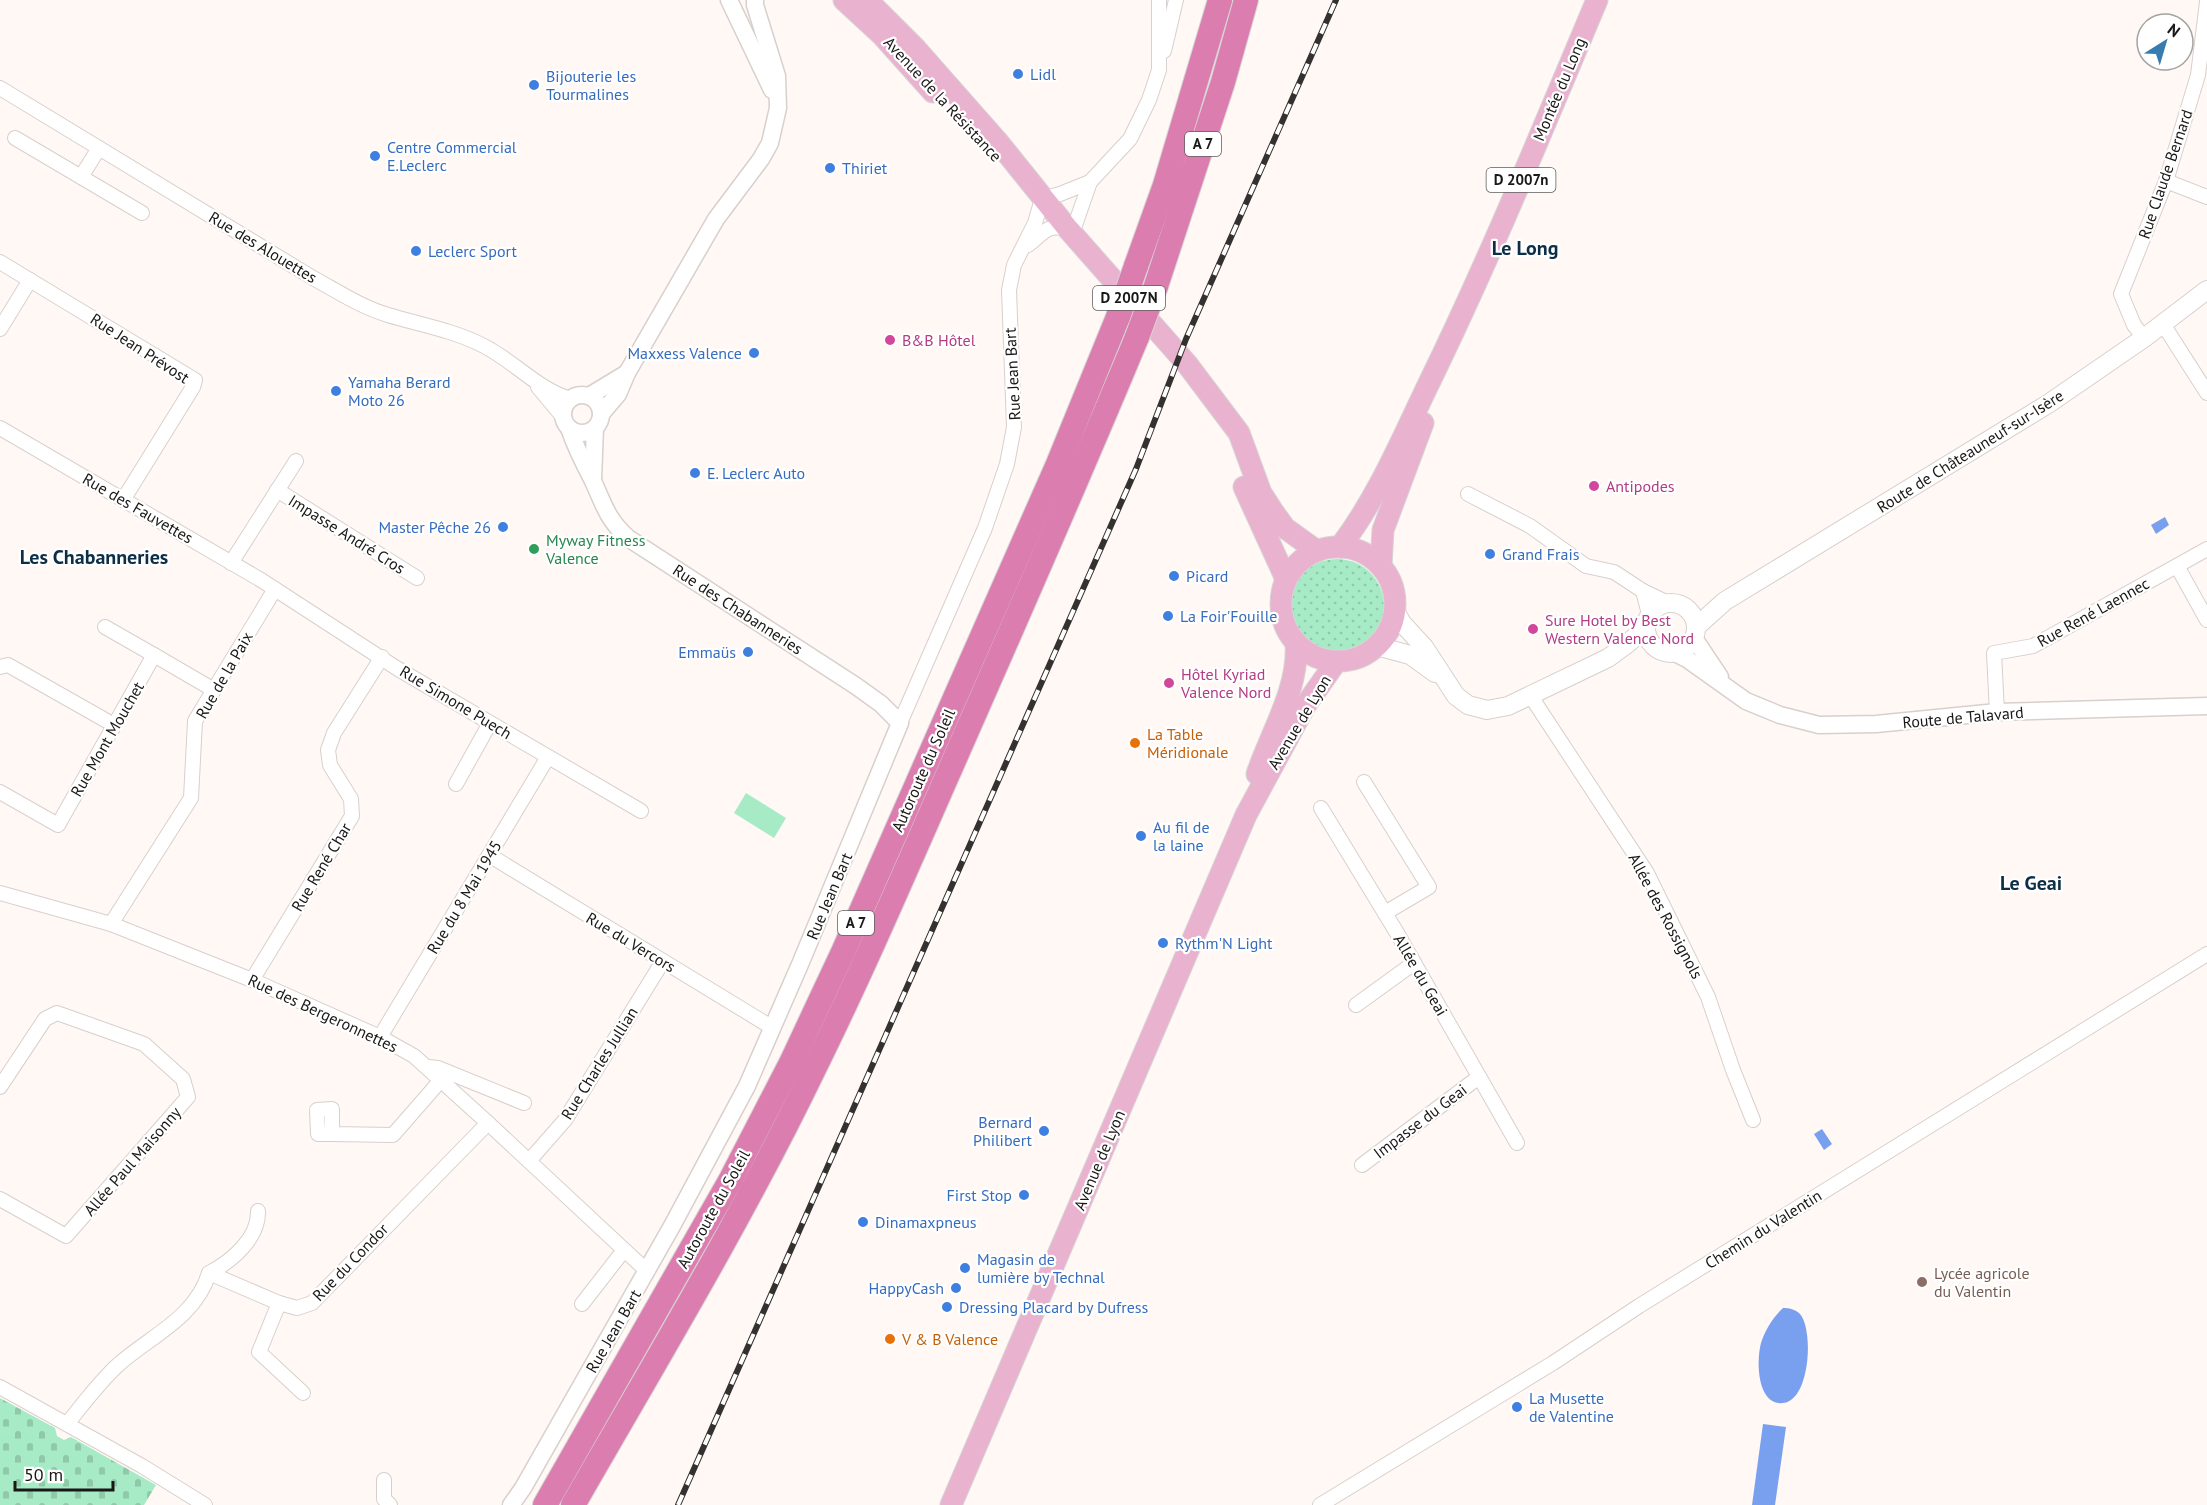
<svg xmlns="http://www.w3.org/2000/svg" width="2207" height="1505" font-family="'PT Sans',sans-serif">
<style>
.green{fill:url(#green-dots)}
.cemetery{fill:url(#cemetery-stones)}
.pitch{fill:#a7ebc6}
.water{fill:#79a0ef}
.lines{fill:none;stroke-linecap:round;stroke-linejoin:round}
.minor-casing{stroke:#d7d0cd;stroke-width:16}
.tertiary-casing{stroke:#d7d0cd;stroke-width:19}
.secondary-casing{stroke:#d7d0cd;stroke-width:20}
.primary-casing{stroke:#d6d5d5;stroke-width:23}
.motorway-casing{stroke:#d6d5d5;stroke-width:26}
.minor{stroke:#fff;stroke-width:14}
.tertiary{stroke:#fff;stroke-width:16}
.secondary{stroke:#fff;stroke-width:18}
.primary{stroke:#e9b2cf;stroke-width:21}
.motorway{stroke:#db7eaf;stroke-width:24}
.rail-casing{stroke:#343230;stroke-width:6}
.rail{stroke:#fff;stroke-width:4;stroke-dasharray:11;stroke-linecap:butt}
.motorway-bridge-casing{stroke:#d6d5d5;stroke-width:26;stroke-linecap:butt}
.motorway-bridge{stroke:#db7eaf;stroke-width:24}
.shop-dot{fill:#3f7fe0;stroke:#fff;stroke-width:2}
.hotel-dot{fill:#d1479c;stroke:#fff;stroke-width:2}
.leisure-dot{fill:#2e9e5b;stroke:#fff;stroke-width:2}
.food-dot{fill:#e8710a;stroke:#fff;stroke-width:2}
.education-dot{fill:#8d6e63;stroke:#fff;stroke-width:2}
.labels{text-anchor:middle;stroke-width:4.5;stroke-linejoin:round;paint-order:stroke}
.shield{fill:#fff;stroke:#5f5d5d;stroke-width:1.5}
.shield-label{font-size:15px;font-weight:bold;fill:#1a1817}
.shop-label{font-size:16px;fill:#366cbe;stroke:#fff;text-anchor:start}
.street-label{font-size:16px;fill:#1a1817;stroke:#fff}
.hotel-label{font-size:16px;fill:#b23c85;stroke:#fff;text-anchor:start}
.leisure-label{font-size:16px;fill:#27864d;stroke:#fff;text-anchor:start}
.food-label{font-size:16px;fill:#c56008;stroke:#fff;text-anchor:start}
.education-label{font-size:16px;fill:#785e54;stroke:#fff;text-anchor:start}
.quarter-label{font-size:20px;font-weight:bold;fill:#0c2e47;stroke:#fff}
</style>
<defs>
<pattern id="green-dots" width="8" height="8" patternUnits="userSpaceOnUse" patternTransform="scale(1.5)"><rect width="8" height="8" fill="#a7ebc6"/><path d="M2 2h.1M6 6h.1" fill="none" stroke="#8fc9a9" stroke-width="1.8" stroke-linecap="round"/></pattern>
<pattern id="cemetery-stones" width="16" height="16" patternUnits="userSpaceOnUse" patternTransform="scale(1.5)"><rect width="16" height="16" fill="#a7ebc6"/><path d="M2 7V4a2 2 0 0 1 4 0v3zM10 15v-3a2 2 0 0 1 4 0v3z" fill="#8fc9a9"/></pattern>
</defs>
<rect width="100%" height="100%" fill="#fff8f5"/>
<circle class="green" cx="1337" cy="606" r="47"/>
<path class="cemetery" d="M0,1398L55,1428L57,1436L64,1440L71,1437L156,1485L144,1505H0Z"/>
<path class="pitch" d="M746,793L786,818L774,838L734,813Z"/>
<g class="water">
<path d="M2165,517L2169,525L2156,534L2151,525Z"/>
<path d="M1822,1129L1832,1144L1824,1150L1814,1134Z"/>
<path d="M1783,1308C1789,1308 1795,1309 1800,1314C1814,1330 1810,1401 1783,1403C1757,1406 1756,1361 1761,1343C1765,1330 1773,1317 1783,1308Z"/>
<path d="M1763,1424L1786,1427L1775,1505H1752Z"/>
</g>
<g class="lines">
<g class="minor-casing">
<g id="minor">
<path d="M1164,51L1176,0"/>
<path d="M0,88L313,278C337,291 361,307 388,315C421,325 453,330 484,346C515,362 536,388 570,399"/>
<path d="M15,138L142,213"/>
<path d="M81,177L99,148"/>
<path d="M2166,181L2207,197"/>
<path d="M1072,234L1090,182L1130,139L1149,100L1159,70V0"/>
<path d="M1028,245C1045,233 1044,224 1068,229"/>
<path d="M0,262L195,380L193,387L123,500"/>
<path d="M2163,324L2207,393"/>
<path d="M0,329L30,280"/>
<path d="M2144,338L2134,325L2121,294L2166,181L2198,75L2207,2"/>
<path d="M538,387L563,417"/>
<path d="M0,428L261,580L398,669L641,811"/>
<path d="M277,490L417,578"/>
<path d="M1468,494L1530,526L1586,566L1614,572L1643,591L1668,603"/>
<path d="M231,563L296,461"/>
<path d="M2177,566L2207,620"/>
<path d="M1643,591L1649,614"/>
<path d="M105,627L154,655"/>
<path d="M0,667L8,665L114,725"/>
<path d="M1530,695L1647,873L1708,997L1733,1070L1753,1120"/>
<path d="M1997,712L1994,653L2033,646L2207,549"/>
<path d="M900,723L985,528L1007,464L1014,427L1009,290L1014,265L1035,223L1042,199L1060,194L1090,182"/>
<path d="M1364,782L1429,887L1385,913"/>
<path d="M456,784L490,723"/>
<path d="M0,792L58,825L154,655L214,690"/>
<path d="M1321,808L1397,933L1517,1143"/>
<path d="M489,855L773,1028"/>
<path d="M0,893L111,924L252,980L380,1037L414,1056L488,1123L647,1271"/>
<path d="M111,924L191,798L195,721L275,589"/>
<path d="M252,980L352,816L351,799L330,765L328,750L334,733L382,657"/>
<path d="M1356,1005L1414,963"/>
<path d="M380,1037L548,757"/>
<path d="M428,1067L438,1068L524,1103"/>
<path d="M0,1087L45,1019L57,1013L144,1044L183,1079L188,1097L66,1236L0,1199"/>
<path d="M332,1134H318L317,1110L332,1109V1134L393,1135L441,1080"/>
<path d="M529,1161L565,1120L663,961"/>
<path d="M1362,1165L1479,1077"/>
<path d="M209,1273C232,1261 259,1238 258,1211"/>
<path d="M279,1303L259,1352L303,1393"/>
<path d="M582,1304L624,1250"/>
<path d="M0,1387L142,1466L205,1505"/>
<path d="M67,1424C83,1404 100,1381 119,1364C151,1336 196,1317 209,1273L279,1303L297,1308L312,1303L488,1123"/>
<path d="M384,1480V1499L390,1505"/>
<path d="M1320,1505L1553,1363L1639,1306L2207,954"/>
</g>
</g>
<g class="tertiary-casing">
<g id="tertiary">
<path d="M729,0L772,90"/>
<circle cx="582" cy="414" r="19"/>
<path d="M589,396L627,373"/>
<path d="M601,414L618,394L627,373L716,219L761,159L770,143L778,108L777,76L755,5V0"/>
<path d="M593,480L595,428"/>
<path d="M1694,638L1720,677"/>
<path d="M1675,653L1687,659L1746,701L1780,715L1819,725L1876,724L1997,712L2207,706"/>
<path d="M511,1505L523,1488L672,1226L747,1086L801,962L900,723L881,704L856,686L628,538C606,518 604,504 592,479C583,462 575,446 569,428"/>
</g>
</g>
<g class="secondary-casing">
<g id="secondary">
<circle cx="1671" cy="628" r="25"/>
<path d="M1395,611L1402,623L1424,647L1456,696L1468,705L1487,710L1508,706L1608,658L1627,644L1645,628"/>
<path d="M1696,627L1725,601L2048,404L2144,338L2207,290"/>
<path d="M1377,646L1410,655L1435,673"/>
</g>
</g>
<g class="primary-casing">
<g id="primary">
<path d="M844,0L882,35L933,92"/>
<path d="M867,0L916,49L998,142L1068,229L1187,364L1239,433L1261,493L1274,513L1285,528L1317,551"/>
<path d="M1244,487L1286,579"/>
<circle cx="1338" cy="604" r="57"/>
<path d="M1340,547C1378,497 1402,439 1429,383C1490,258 1543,128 1597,0"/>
<path d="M1381,566L1383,530L1423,423"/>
<path d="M1257,774C1271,732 1299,689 1296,644"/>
<path d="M951,1505L1246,815L1305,706L1336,662"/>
</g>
</g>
<g class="motorway-casing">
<g id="motorway">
<path d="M1136,266L1165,185L1220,0"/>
<path d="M1156,286L1223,82L1246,0"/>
<path d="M545,1505L730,1181L791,1063L843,952L1058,464L1118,317"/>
<path d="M573,1505C655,1362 741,1220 813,1071C861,974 904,874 948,774C1012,629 1076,484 1137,337"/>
</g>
</g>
<use href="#minor" class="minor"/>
<use href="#tertiary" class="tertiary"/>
<use href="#secondary" class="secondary"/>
<use href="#primary" class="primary"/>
<use href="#motorway" class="motorway"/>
<g class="rail-casing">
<path id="rail" d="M678,1505L1136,469L1186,339L1336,0"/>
</g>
<use href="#rail" class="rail"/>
<g class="motorway-bridge-casing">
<g id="motorway-bridge">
<path d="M1118,317L1136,266"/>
<path d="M1137,337L1156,286"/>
</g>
</g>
<use href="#motorway-bridge" class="motorway-bridge"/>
</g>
<g class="shop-dot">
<circle cx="1018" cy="74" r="6"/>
<circle cx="534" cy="85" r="6"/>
<circle cx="375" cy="156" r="6"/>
<circle cx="830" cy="168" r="6"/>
<circle cx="416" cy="251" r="6"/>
<circle cx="754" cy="353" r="6"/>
<circle cx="336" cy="391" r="6"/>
<circle cx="695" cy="473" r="6"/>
<circle cx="503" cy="527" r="6"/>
<circle cx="1490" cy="554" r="6"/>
<circle cx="1174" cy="576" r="6"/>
<circle cx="1168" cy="616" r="6"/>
<circle cx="748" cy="652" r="6"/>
<circle cx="1141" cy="836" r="6"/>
<circle cx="1163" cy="943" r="6"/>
<circle cx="1044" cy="1131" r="6"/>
<circle cx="1024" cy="1195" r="6"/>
<circle cx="863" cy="1222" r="6"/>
<circle cx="965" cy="1268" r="6"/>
<circle cx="956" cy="1288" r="6"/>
<circle cx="947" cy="1307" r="6"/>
<circle cx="1517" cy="1407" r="6"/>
</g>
<g class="hotel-dot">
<circle cx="890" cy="340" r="6"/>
<circle cx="1594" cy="486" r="6"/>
<circle cx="1533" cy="629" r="6"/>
<circle cx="1169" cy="683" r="6"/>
</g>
<circle class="leisure-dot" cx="534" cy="549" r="6"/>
<g class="food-dot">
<circle cx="1135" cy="743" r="6"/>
<circle cx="890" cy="1339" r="6"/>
</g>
<circle class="education-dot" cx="1922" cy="1282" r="6"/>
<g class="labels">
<g class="shield">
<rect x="1185" y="132" width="36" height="24" rx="4.5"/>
<rect x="1486.5" y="168" width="69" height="24" rx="4.5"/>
<rect x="1093" y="286" width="72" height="24" rx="4.5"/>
<rect x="838" y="911" width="36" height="24" rx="4.5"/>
</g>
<g class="shield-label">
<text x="1203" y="149">A 7</text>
<text x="1521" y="185">D 2007n</text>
<text x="1129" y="303">D 2007N</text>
<text x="856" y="928">A 7</text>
</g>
<g class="shop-label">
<text x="1030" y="80">Lidl</text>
<text x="546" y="82">Bijouterie les<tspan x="546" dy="18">Tourmalines</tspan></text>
<text x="387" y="153">Centre Commercial<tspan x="387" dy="18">E.Leclerc</tspan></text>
<text x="842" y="174">Thiriet</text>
<text x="428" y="257">Leclerc Sport</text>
<text x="742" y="359" text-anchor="end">Maxxess Valence</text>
<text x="348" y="388">Yamaha Berard<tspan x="348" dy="18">Moto 26</tspan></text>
<text x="707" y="479">E. Leclerc Auto</text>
<text x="491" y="533" text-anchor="end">Master Pêche 26</text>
<text x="1502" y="560">Grand Frais</text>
<text x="1186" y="582">Picard</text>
<text x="1180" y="622">La Foir'Fouille</text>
<text x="736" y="658" text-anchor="end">Emmaüs</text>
<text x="1153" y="833">Au fil de<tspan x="1153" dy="18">la laine</tspan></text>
<text x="1175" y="949">Rythm'N Light</text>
<text x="1032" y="1128" text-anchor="end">Bernard<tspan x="1032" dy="18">Philibert</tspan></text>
<text x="1012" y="1201" text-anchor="end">First Stop</text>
<text x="875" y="1228">Dinamaxpneus</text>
<text x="977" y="1265">Magasin de<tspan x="977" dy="18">lumière by Technal</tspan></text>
<text x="944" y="1294" text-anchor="end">HappyCash</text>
<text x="959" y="1313">Dressing Placard by Dufress</text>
<text x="1529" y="1404">La Musette<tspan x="1529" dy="18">de Valentine</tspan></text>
</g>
<g class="street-label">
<text transform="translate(1559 89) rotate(-67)" y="6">Montée du Long</text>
<text transform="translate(943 99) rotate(47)" y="6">Avenue de la Résistance</text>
<text transform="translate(2165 174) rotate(-71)" y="6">Rue Claude Bernard</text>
<text transform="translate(263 247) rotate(31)" y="6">Rue des Alouettes</text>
<text transform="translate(140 348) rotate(33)" y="6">Rue Jean Prévost</text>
<text transform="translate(1012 374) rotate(-93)" y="6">Rue Jean Bart</text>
<text transform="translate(1970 451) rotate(-32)" y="6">Route de Châteauneuf-sur-Isère</text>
<text transform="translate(138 508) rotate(30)" y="6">Rue des Fauvettes</text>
<text transform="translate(347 534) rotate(32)" y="6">Impasse André Cros</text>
<text transform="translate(738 609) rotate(33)" y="6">Rue des Chabanneries</text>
<text transform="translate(2093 612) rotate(-29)" y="6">Rue René Laennec</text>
<text transform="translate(224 675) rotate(-60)" y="6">Rue de la Paix</text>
<text transform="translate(456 702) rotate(31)" y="6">Rue Simone Puech</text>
<text transform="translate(1963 717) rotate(-5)" y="6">Route de Talavard</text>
<text transform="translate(1299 722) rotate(-59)" y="6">Avenue de Lyon</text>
<text transform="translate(107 739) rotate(-60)" y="6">Rue Mont Mouchet</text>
<text transform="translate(923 770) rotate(-66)" y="6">Autoroute du Soleil</text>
<text transform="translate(321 867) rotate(-59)" y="6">Rue René Char</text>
<text transform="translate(829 896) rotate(-67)" y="6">Rue Jean Bart</text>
<text transform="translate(464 897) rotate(-59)" y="6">Rue du 8 Mai 1945</text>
<text transform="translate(1666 916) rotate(62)" y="6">Allée des Rossignols</text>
<text transform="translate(631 942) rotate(31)" y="6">Rue du Vercors</text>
<text transform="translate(1421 975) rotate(60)" y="6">Allée du Geai</text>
<text transform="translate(323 1013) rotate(25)" y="6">Rue des Bergeronnettes</text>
<text transform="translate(599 1063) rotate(-58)" y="6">Rue Charles Jullian</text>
<text transform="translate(1420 1121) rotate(-37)" y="6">Impasse du Geai</text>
<text transform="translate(1099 1160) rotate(-67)" y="6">Avenue de Lyon</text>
<text transform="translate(132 1161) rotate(-49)" y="6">Allée Paul Maisonny</text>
<text transform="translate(713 1209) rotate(-61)" y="6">Autoroute du Soleil</text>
<text transform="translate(1763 1229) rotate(-32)" y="6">Chemin du Valentin</text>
<text transform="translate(350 1262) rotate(-46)" y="6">Rue du Condor</text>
<text transform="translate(613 1331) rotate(-60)" y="6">Rue Jean Bart</text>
</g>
<g class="hotel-label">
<text x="902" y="346">B&amp;B Hôtel</text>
<text x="1606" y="492">Antipodes</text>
<text x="1545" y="626">Sure Hotel by Best<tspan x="1545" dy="18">Western Valence Nord</tspan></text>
<text x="1181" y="680">Hôtel Kyriad<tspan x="1181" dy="18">Valence Nord</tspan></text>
</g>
<g class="leisure-label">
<text x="546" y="546">Myway Fitness<tspan x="546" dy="18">Valence</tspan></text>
</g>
<g class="food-label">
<text x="1147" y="740">La Table<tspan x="1147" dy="18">Méridionale</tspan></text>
<text x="902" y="1345">V &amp; B Valence</text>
</g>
<g class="education-label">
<text x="1934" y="1279">Lycée agricole<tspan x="1934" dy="18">du Valentin</tspan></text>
</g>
<g class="quarter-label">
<text x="1525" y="255">Le Long</text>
<text x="94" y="564">Les Chabanneries</text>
<text x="2031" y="890">Le Geai</text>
</g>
</g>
<g transform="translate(2165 42) rotate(37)"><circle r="28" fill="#ffffff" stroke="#a3a3a2" stroke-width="1.5"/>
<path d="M0-4.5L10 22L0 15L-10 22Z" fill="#367cb1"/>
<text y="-9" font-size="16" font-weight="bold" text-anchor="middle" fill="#1a1817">N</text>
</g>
<path d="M15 1481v9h98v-9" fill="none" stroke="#1a1817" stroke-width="3"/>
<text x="24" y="1481" font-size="18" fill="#1a1817" stroke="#ffffff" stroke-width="4.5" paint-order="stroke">50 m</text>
</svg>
